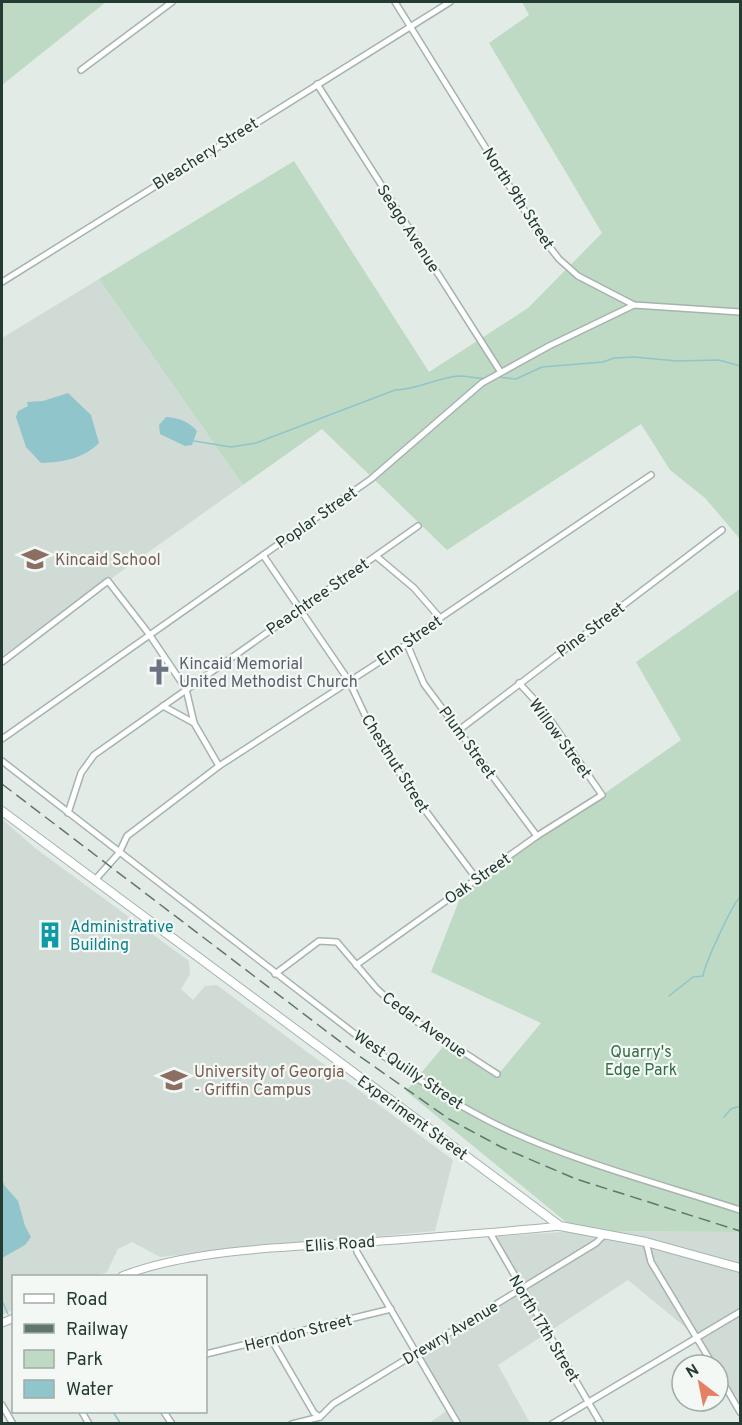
<svg xmlns="http://www.w3.org/2000/svg" width="742" height="1425" font-family="Overpass,sans-serif">
<style>
.built{fill:#d1dbd6}
.green{fill:#bedac4}
.water{fill:#90c5cb}
.lines{fill:none;stroke-linecap:round;stroke-linejoin:round}
.stream{stroke:#90c5cb;stroke-width:1.5}
.minor-casing{stroke:#a6b3ae;stroke-width:8}
.tertiary-casing{stroke:#a6b3ae;stroke-width:9}
.secondary-casing{stroke:#a2b6ae;stroke-width:10}
.minor{stroke:#fff;stroke-width:5}
.tertiary{stroke:#fff;stroke-width:7}
.secondary{stroke:#fff;stroke-width:8}
.rail{stroke:#5f766f;stroke-width:1.5;stroke-dasharray:12 6;stroke-linecap:butt}
.labels{text-anchor:middle;stroke-width:4.5;stroke-linejoin:round;paint-order:stroke}
.street-label{font-size:16px;fill:#243b34;stroke:#f3f8f5}
.education-label{font-size:16px;fill:#785e54;stroke:#f3f8f5;text-anchor:start}
.worship-label{font-size:16px;fill:#5b616d;stroke:#f3f8f5;text-anchor:start}
.culture-label{font-size:16px;fill:#0d838f;stroke:#f3f8f5;text-anchor:start}
.park-label{font-size:16px;fill:#326e46;stroke:#f3f8f5}
</style>
<rect width="100%" height="100%" fill="#e3ebe7"/>
<g class="built">
<path d="M99,279L243,485L2,656V338Z"/>
<path d="M2,819L35,848L189,961L190,974L181,989L193,1000L205,986L217,985L453,1160L435,1231L160,1257L132,1242L118,1249L107,1272L97,1276H14L13,1310L2,1315Z"/>
<path d="M577,1231L740,1232V1409L718,1371V1365H714L697,1337L628,1280L498,1365L530,1423H429L451,1408L421,1357L523,1290L489,1237Z"/>
</g>
<g class="green">
<path d="M2,2H106L2,85Z"/>
<path d="M522,2H740V539L705,498L670,470L641,424L447,550L322,429L243,485L99,279L294,161L429,372L528,308L602,233L489,43L529,15Z"/>
<path d="M740,589V1232L577,1231L406,1091L447,1042L501,1071L541,1023L431,972L462,893L681,740L636,662Z"/>
</g>
<g class="water">
<path d="M68,393L91,415L99,443C83,459 63,462 41,463L26,447L16,417L18,411L28,406L27,402L43,401Z"/>
<path d="M166,417C179,418 188,421 197,431L192,445L185,446L160,434L159,425Z"/>
<path d="M2,1178L4,1185L18,1201L25,1226L31,1237L25,1245L2,1258Z"/>
</g>
<g class="lines">
<g class="stream">
<path d="M497,377L516,379L542,367L603,362L614,358L634,357L677,361L719,360L740,366"/>
<path d="M194,441L231,447L256,443L395,390C418,390 437,377 460,376C468,376 475,379 484,378"/>
<path d="M669,996L693,977L703,976C705,963 732,905 740,897"/>
<path d="M724,1117L731,1109L740,1106"/>
<path d="M2,1301L8,1314"/>
<path d="M12,1325L14,1330"/>
<path d="M113,1412L121,1424"/>
</g>
<g class="minor-casing">
<g id="minor">
<path d="M395,2L538,232L559,259L578,276L634,305L740,312"/>
<path d="M81,70L172,2"/>
<path d="M317,84L500,371"/>
<path d="M2,282L450,2"/>
<path d="M263,555L349,681L372,730L413,794L476,878"/>
<path d="M376,556L414,588L440,618"/>
<path d="M407,644L424,684L537,836"/>
<path d="M2,662L108,581L149,634L186,689L194,723L219,766"/>
<path d="M163,706L194,723"/>
<path d="M459,730L722,530"/>
<path d="M2,739L371,479L482,383L549,346L634,305"/>
<path d="M2,761L382,1055C419,1080 455,1104 495,1124C571,1161 660,1184 740,1210"/>
<path d="M68,813L81,773L94,755L418,526"/>
<path d="M95,880L119,853L127,836L219,766L407,644L440,618L651,475"/>
<path d="M356,965L537,836L602,795L542,708L519,683"/>
<path d="M275,974L319,941L337,942L377,989L402,1012L497,1074"/>
<path d="M490,1233L601,1424"/>
<path d="M646,1242L651,1262L713,1365"/>
<path d="M355,1243L357,1252L458,1424"/>
<path d="M271,1339L314,1413L320,1417"/>
<path d="M206,1354L391,1309"/>
<path d="M718,1374L740,1412"/>
<path d="M2,1405L13,1424"/>
<path d="M82,1412L89,1424"/>
<path d="M164,1412L172,1424"/>
<path d="M292,1424L320,1417L333,1404L596,1243L605,1234"/>
<path d="M552,1424L740,1312"/>
</g>
</g>
<g class="tertiary-casing">
<g id="tertiary">
<path d="M122,1276C188,1250 284,1247 355,1243C424,1238 492,1233 560,1226"/>
<path d="M2,1323L14,1318"/>
</g>
</g>
<g class="secondary-casing">
<path id="secondary" d="M2,811L560,1226L646,1242L740,1268"/>
</g>
<use href="#minor" class="minor"/>
<use href="#tertiary" class="tertiary"/>
<use href="#secondary" class="secondary"/>
<path class="rail" d="M2,784L355,1053L449,1119L501,1147L576,1179L740,1231"/>
</g>
<defs>
<g id="school-bare" transform="scale(2.07)"><path d="M0-5L7-2L0 1L-7-2ZM-4 1L0 2.5L4 1V4Q0 6-4 4Z" fill="#8d6e63" stroke="#f3f8f5" stroke-width="2.5" paint-order="stroke"/></g>
<g id="church-bare" transform="scale(2.07)"><path d="M-1.2-6h2.4v3.5h3.3v2.4h-3.3V6h-2.4V-.1h-3.3v-2.4h3.3Z" fill="#6b7280" stroke="#f3f8f5" stroke-width="2.5" paint-order="stroke"/></g>
<g id="building-bare" transform="scale(2.07)"><path d="M-4-6H4V6H1V3H-1V6H-4ZM-2.5-4.3h1.7v1.8h-1.7ZM.8-4.3h1.7v1.8H.8ZM-2.5-1h1.7V.8h-1.7ZM.8-1h1.7V.8H.8Z" fill="#0f9aa8" stroke="#f3f8f5" stroke-width="2.5" paint-order="stroke"/></g>
<g id="university-bare" transform="scale(2.07)"><path d="M0-5L7-2L0 1L-7-2ZM-4 1L0 2.5L4 1V4Q0 6-4 4Z" fill="#8d6e63" stroke="#f3f8f5" stroke-width="2.5" paint-order="stroke"/></g>
</defs>
<g fill-rule="evenodd">
<use href="#school-bare" x="35" y="559"/>
<use href="#church-bare" x="159" y="672"/>
<use href="#building-bare" x="50" y="935"/>
<use href="#university-bare" x="174" y="1080"/>
</g>
<g class="labels">
<g class="street-label">
<text transform="translate(205 153) rotate(-32)" y="6">Bleachery Street</text>
<text transform="translate(519 198) rotate(57)" y="6">North 9th Street</text>
<text transform="translate(409 228) rotate(57)" y="6">Seago Avenue</text>
<text transform="translate(316 517) rotate(-35)" y="6">Poplar Street</text>
<text transform="translate(317 596) rotate(-35)" y="6">Peachtree Street</text>
<text transform="translate(590 629) rotate(-37)" y="6">Pine Street</text>
<text transform="translate(409 640) rotate(-35)" y="6">Elm Street</text>
<text transform="translate(561 738) rotate(54)" y="6">Willow Street</text>
<text transform="translate(468 742) rotate(54)" y="6">Plum Street</text>
<text transform="translate(396 763) rotate(58)" y="6">Chestnut Street</text>
<text transform="translate(477 878) rotate(-35)" y="6">Oak Street</text>
<text transform="translate(425 1024) rotate(36)" y="6">Cedar Avenue</text>
<text transform="translate(409 1069) rotate(34)" y="6">West Quilly Street</text>
<text transform="translate(413 1117) rotate(36)" y="6">Experiment Street</text>
<text transform="translate(340 1243) rotate(-4)" y="6">Ellis Road</text>
<text transform="translate(545 1328) rotate(59)" y="6">North 17th Street</text>
<text transform="translate(298 1332) rotate(-14)" y="6">Herndon Street</text>
<text transform="translate(450 1332) rotate(-31)" y="6">Drewry Avenue</text>
</g>
<g class="education-label">
<text x="55" y="565">Kincaid School</text>
<text x="194" y="1077">University of Georgia<tspan x="194" dy="18">- Griffin Campus</tspan></text>
</g>
<g class="worship-label">
<text x="179" y="669">Kincaid Memorial<tspan x="179" dy="18">United Methodist Church</tspan></text>
</g>
<g class="culture-label">
<text x="70" y="932">Administrative<tspan x="70" dy="18">Building</tspan></text>
</g>
<g class="park-label">
<text x="641" y="1057">Quarry's<tspan x="641" dy="18">Edge Park</tspan></text>
</g>
</g>
<rect width="742" height="1425" fill="none" stroke="#243b34" stroke-width="6"/>
<rect x="12" y="1275" width="195" height="138" fill="#f3f8f5" stroke="#a0aca8" stroke-width="1.5"/>
<rect x="24" y="1294" width="30" height="9" fill="#ffffff" stroke="#a0aca8" stroke-width="1.5"/>
<text x="66" y="1305" font-size="18" fill="#243b34">Road</text>
<rect x="24" y="1324" width="30" height="9" fill="#5f766f" stroke="#a0aca8" stroke-width="1.5"/>
<text x="66" y="1335" font-size="18" fill="#243b34">Railway</text>
<rect x="24" y="1350" width="30" height="18" fill="#bedac4" stroke="#a0aca8" stroke-width="1.5"/>
<text x="66" y="1365" font-size="18" fill="#243b34">Park</text>
<rect x="24" y="1380" width="30" height="18" fill="#90c5cb" stroke="#a0aca8" stroke-width="1.5"/>
<text x="66" y="1395" font-size="18" fill="#243b34">Water</text>
<g transform="translate(700 1383) rotate(328)"><circle r="28" fill="#f3f8f5" stroke="#a0aca8" stroke-width="1.5"/>
<path d="M0-4.5L10 22L0 15L-10 22Z" fill="#e58067"/>
<text y="-9" font-size="16" font-weight="bold" text-anchor="middle" fill="#243b34">N</text>
</g>
</svg>
